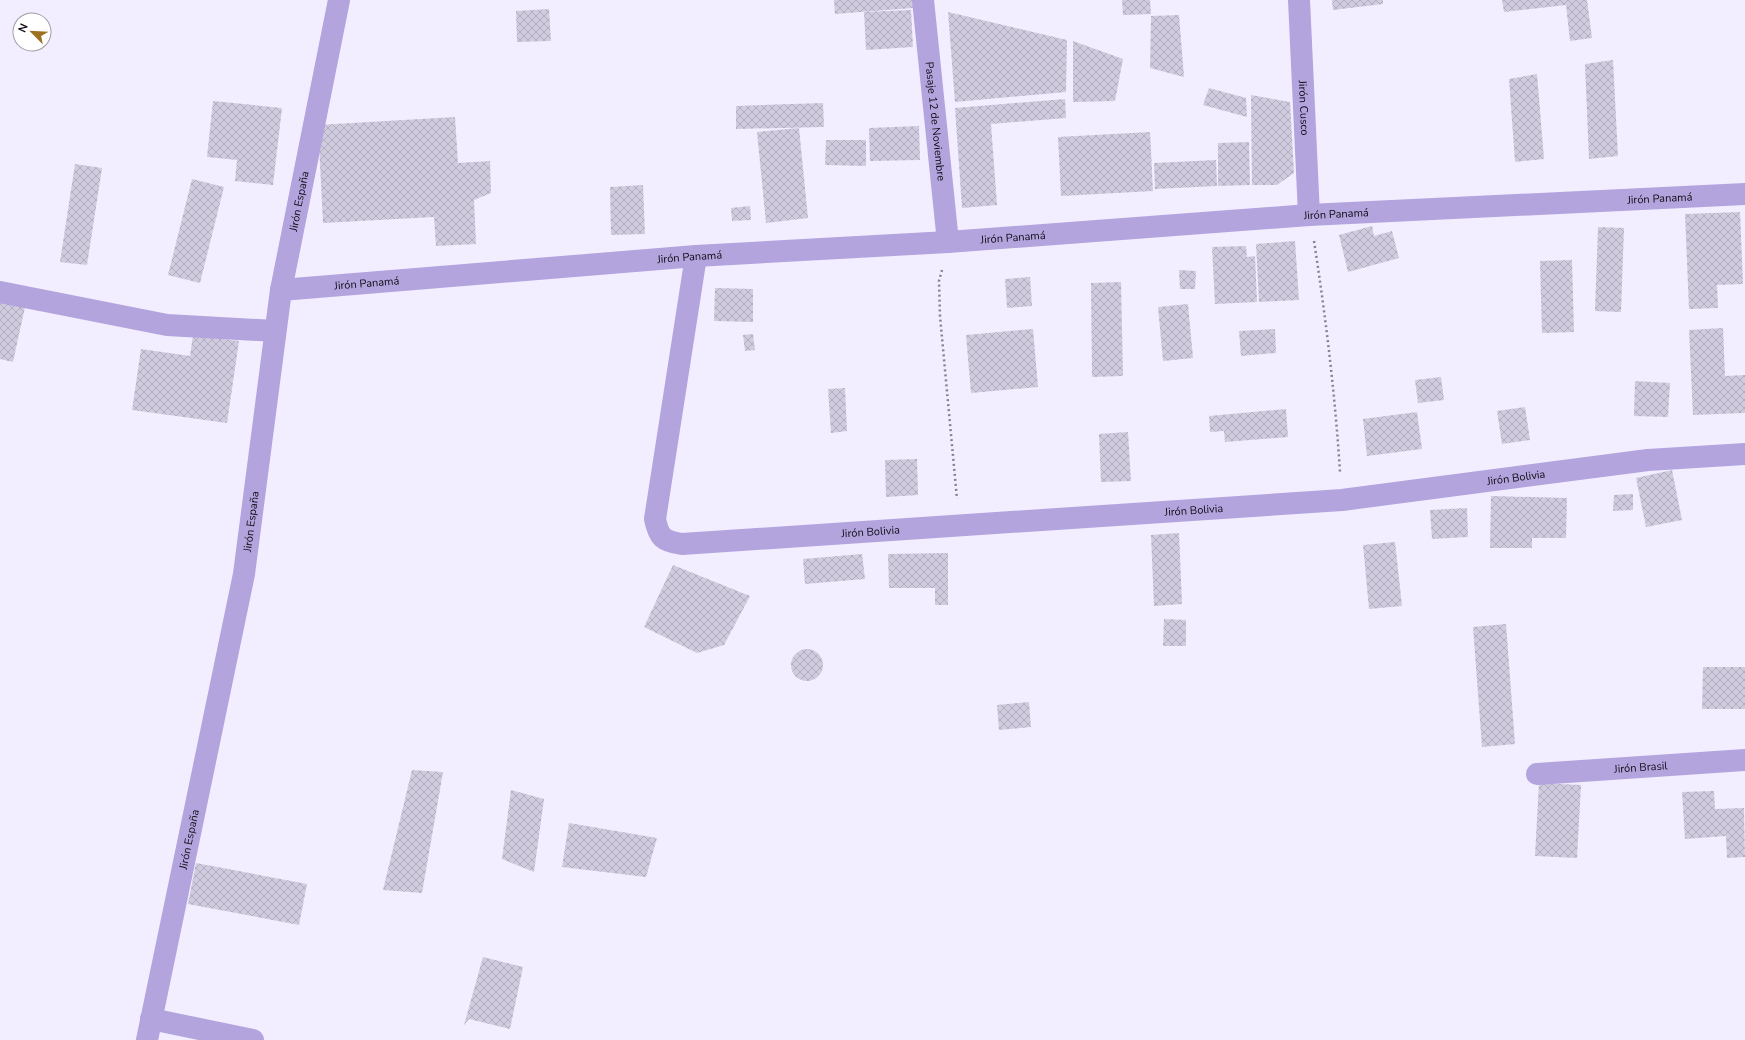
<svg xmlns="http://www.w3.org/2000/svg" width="1745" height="1040" font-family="'Nunito Sans',sans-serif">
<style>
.building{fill:url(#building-cross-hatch)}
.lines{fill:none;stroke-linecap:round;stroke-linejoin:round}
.path{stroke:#85828e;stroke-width:2.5;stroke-dasharray:2 3;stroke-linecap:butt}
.minor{stroke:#b3a4de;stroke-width:22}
.labels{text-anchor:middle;stroke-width:3;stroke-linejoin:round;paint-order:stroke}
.street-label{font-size:11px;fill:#0d0b12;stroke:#fff}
</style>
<defs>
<pattern id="building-cross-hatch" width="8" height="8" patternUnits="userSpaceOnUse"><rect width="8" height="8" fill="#d0cbdf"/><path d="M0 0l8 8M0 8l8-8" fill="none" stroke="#b1adbe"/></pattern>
</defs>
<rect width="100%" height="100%" fill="#f2eeff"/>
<g class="building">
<path d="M834,0H913V8L835,14Z"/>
<path d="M1122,0H1150L1151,14L1123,15Z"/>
<path d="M1332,0H1383V4L1333,10Z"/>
<path d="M1502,0H1587L1592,38L1570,41L1566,5L1504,12Z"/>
<path d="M549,9L551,41L517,42L516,11Z"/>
<path d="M911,10L913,47L866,50L864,12Z"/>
<path d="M948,12L1067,40L1066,92L955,102Z"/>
<path d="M1179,15L1184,77L1150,68L1151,16Z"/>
<path d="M1073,41L1123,59L1115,101L1073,102Z"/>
<path d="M1613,60L1618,156L1589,159L1585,64Z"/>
<path d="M1537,74L1544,159L1515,162L1509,79Z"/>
<path d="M1209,88L1246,98L1247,117L1203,105Z"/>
<path d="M1251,95L1290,102L1294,173L1277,185H1252Z"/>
<path d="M1065,99L1066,118L991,124L997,205L962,208L955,108Z"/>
<path d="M213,101L282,108L273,185L235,181L237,160L207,157Z"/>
<path d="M823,103L824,127L736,129V106Z"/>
<path d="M455,117L458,163L490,161L491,193L474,200L476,244L436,246L434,217L323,223L318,125Z"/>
<path d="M919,126L920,160L870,161L869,128Z"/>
<path d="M799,128L808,218L766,223L757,132Z"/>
<path d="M1150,132L1153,191L1061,196L1058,137Z"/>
<path d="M826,140H866V166L825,165Z"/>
<path d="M1249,142L1250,185L1218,186V143Z"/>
<path d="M1216,160L1217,186L1155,189L1154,163Z"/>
<path d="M75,164L102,168L87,265L60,262Z"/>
<path d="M192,179L224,187L200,283L168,275Z"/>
<path d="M643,185L645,234L611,235L610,187Z"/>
<path d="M750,206L751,220L732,221L731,208Z"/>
<path d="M1740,212L1743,284L1717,285L1718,308L1689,309L1685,214Z"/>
<path d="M1372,226L1374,236L1392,231L1399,258L1348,272L1339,235Z"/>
<path d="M1598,227L1624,228L1621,312L1595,311Z"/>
<path d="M1295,241L1299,300L1259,302L1256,244Z"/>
<path d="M1246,246L1247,257L1255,256L1257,302L1215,304L1212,247Z"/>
<path d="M1572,260L1574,332L1542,333L1540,261Z"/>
<path d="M1179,270L1196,271L1195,289H1180Z"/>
<path d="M1030,277L1032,306L1007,308L1005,279Z"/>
<path d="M1121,282L1123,376L1092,377L1091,283Z"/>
<path d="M715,288L753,289V322L714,321Z"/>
<path d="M0,301L25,307L13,362L0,359Z"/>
<path d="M1188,304L1193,358L1163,361L1158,307Z"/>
<path d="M1723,328L1725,376L1745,375V413L1693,415L1689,330Z"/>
<path d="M1033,329L1038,387L971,393L966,335Z"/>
<path d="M1275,329L1276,353L1241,356L1239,331Z"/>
<path d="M753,334L755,350L745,351L743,335Z"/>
<path d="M193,335L239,341L227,423L132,410L141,349L190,356Z"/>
<path d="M1441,377L1444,400L1418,403L1415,380Z"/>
<path d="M1635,381L1670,383L1668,417L1634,416Z"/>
<path d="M845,388L847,431L831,433L828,389Z"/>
<path d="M1525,407L1530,440L1502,444L1497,411Z"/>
<path d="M1286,409L1288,437L1225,442L1224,431L1210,432L1209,416Z"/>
<path d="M1417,412L1422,449L1367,456L1363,419Z"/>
<path d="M1128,432L1131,481L1101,482L1099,434Z"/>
<path d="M917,459L918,495L886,497L885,460Z"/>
<path d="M1672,470L1682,520L1646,527L1636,478Z"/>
<path d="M1633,494V510L1613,511L1614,495Z"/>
<path d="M1491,496L1567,498L1566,538H1532V548H1490Z"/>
<path d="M1467,508L1468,537L1432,539L1430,510Z"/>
<path d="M1179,533L1182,604L1154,606L1151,535Z"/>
<path d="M1395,542L1402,606L1369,609L1363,545Z"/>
<path d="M948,553V605H935V588H889L888,554Z"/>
<path d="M862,554L865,579L805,584L803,559Z"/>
<path d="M673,565L750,596L724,645L697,653L644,627Z"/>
<path d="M1164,619L1186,620V646H1163Z"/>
<path d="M1506,624L1515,744L1482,747L1473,627Z"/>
<circle cx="807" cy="665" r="16"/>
<path d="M1703,667H1745V709H1702Z"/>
<path d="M1029,702L1031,727L999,730L997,705Z"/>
<path d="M412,770L443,772L422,893L383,890Z"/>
<path d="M1539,783L1581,785L1577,858L1535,856Z"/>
<path d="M511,790L544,799L534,872L502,859Z"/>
<path d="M1714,791L1715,809L1744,808L1745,857L1727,858L1726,836L1685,839L1682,792Z"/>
<path d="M569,823L657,838L646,877L562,867Z"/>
<path d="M196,863L307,884L299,925L188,904Z"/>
<path d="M483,957L523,967L510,1029L469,1019L464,1025Z"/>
</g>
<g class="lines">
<g class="path">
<path d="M1314,241C1326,319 1335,394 1340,472"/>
<path d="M942,270L939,281L940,316L957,499"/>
</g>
<g class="minor">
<path id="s1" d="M923,0L948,242"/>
<path id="s2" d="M1299,0L1309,215"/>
<path id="s3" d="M696,256L655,519C659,538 663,541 682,544L1342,500L1648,460L1745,454"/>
<path id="s4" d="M281,290L696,256L948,242L1309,215L1745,194"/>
<path d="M0,292L167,325L275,331"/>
<path id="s5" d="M1537,774L1745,760"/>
<path d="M151,1019L253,1040"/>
<path id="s6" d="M147,1040L244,574L281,290L339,0"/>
</g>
</g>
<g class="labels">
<g class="street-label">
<text dy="4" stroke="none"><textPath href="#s2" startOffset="108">Jirón Cusco</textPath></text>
<text dy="4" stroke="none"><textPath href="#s1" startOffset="122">Pasaje 12 de Noviembre</textPath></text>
<text dy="4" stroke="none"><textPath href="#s4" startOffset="1382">Jirón Panamá</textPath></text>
<text dy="4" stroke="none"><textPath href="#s6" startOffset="853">Jirón España</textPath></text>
<text dy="4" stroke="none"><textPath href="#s4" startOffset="1058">Jirón Panamá</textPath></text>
<text dy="4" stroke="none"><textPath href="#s4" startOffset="734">Jirón Panamá</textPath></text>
<text dy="4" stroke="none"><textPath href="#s4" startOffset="410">Jirón Panamá</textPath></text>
<text dy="4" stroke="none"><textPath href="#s4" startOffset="86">Jirón Panamá</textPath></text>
<text dy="4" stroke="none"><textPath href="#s3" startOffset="1144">Jirón Bolivia</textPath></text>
<text dy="4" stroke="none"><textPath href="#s3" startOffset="820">Jirón Bolivia</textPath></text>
<text dy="4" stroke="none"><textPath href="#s6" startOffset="529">Jirón España</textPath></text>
<text dy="4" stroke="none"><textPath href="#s3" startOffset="496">Jirón Bolivia</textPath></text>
<text dy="4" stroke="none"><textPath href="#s5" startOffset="104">Jirón Brasil</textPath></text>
<text dy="4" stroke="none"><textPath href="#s6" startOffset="205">Jirón España</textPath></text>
</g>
</g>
<g transform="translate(32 32) rotate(294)"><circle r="19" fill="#ffffff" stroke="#9e9da0"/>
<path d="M0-3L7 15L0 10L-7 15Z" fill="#9e7021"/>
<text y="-6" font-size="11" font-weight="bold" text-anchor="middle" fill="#0d0b12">N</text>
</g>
</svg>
